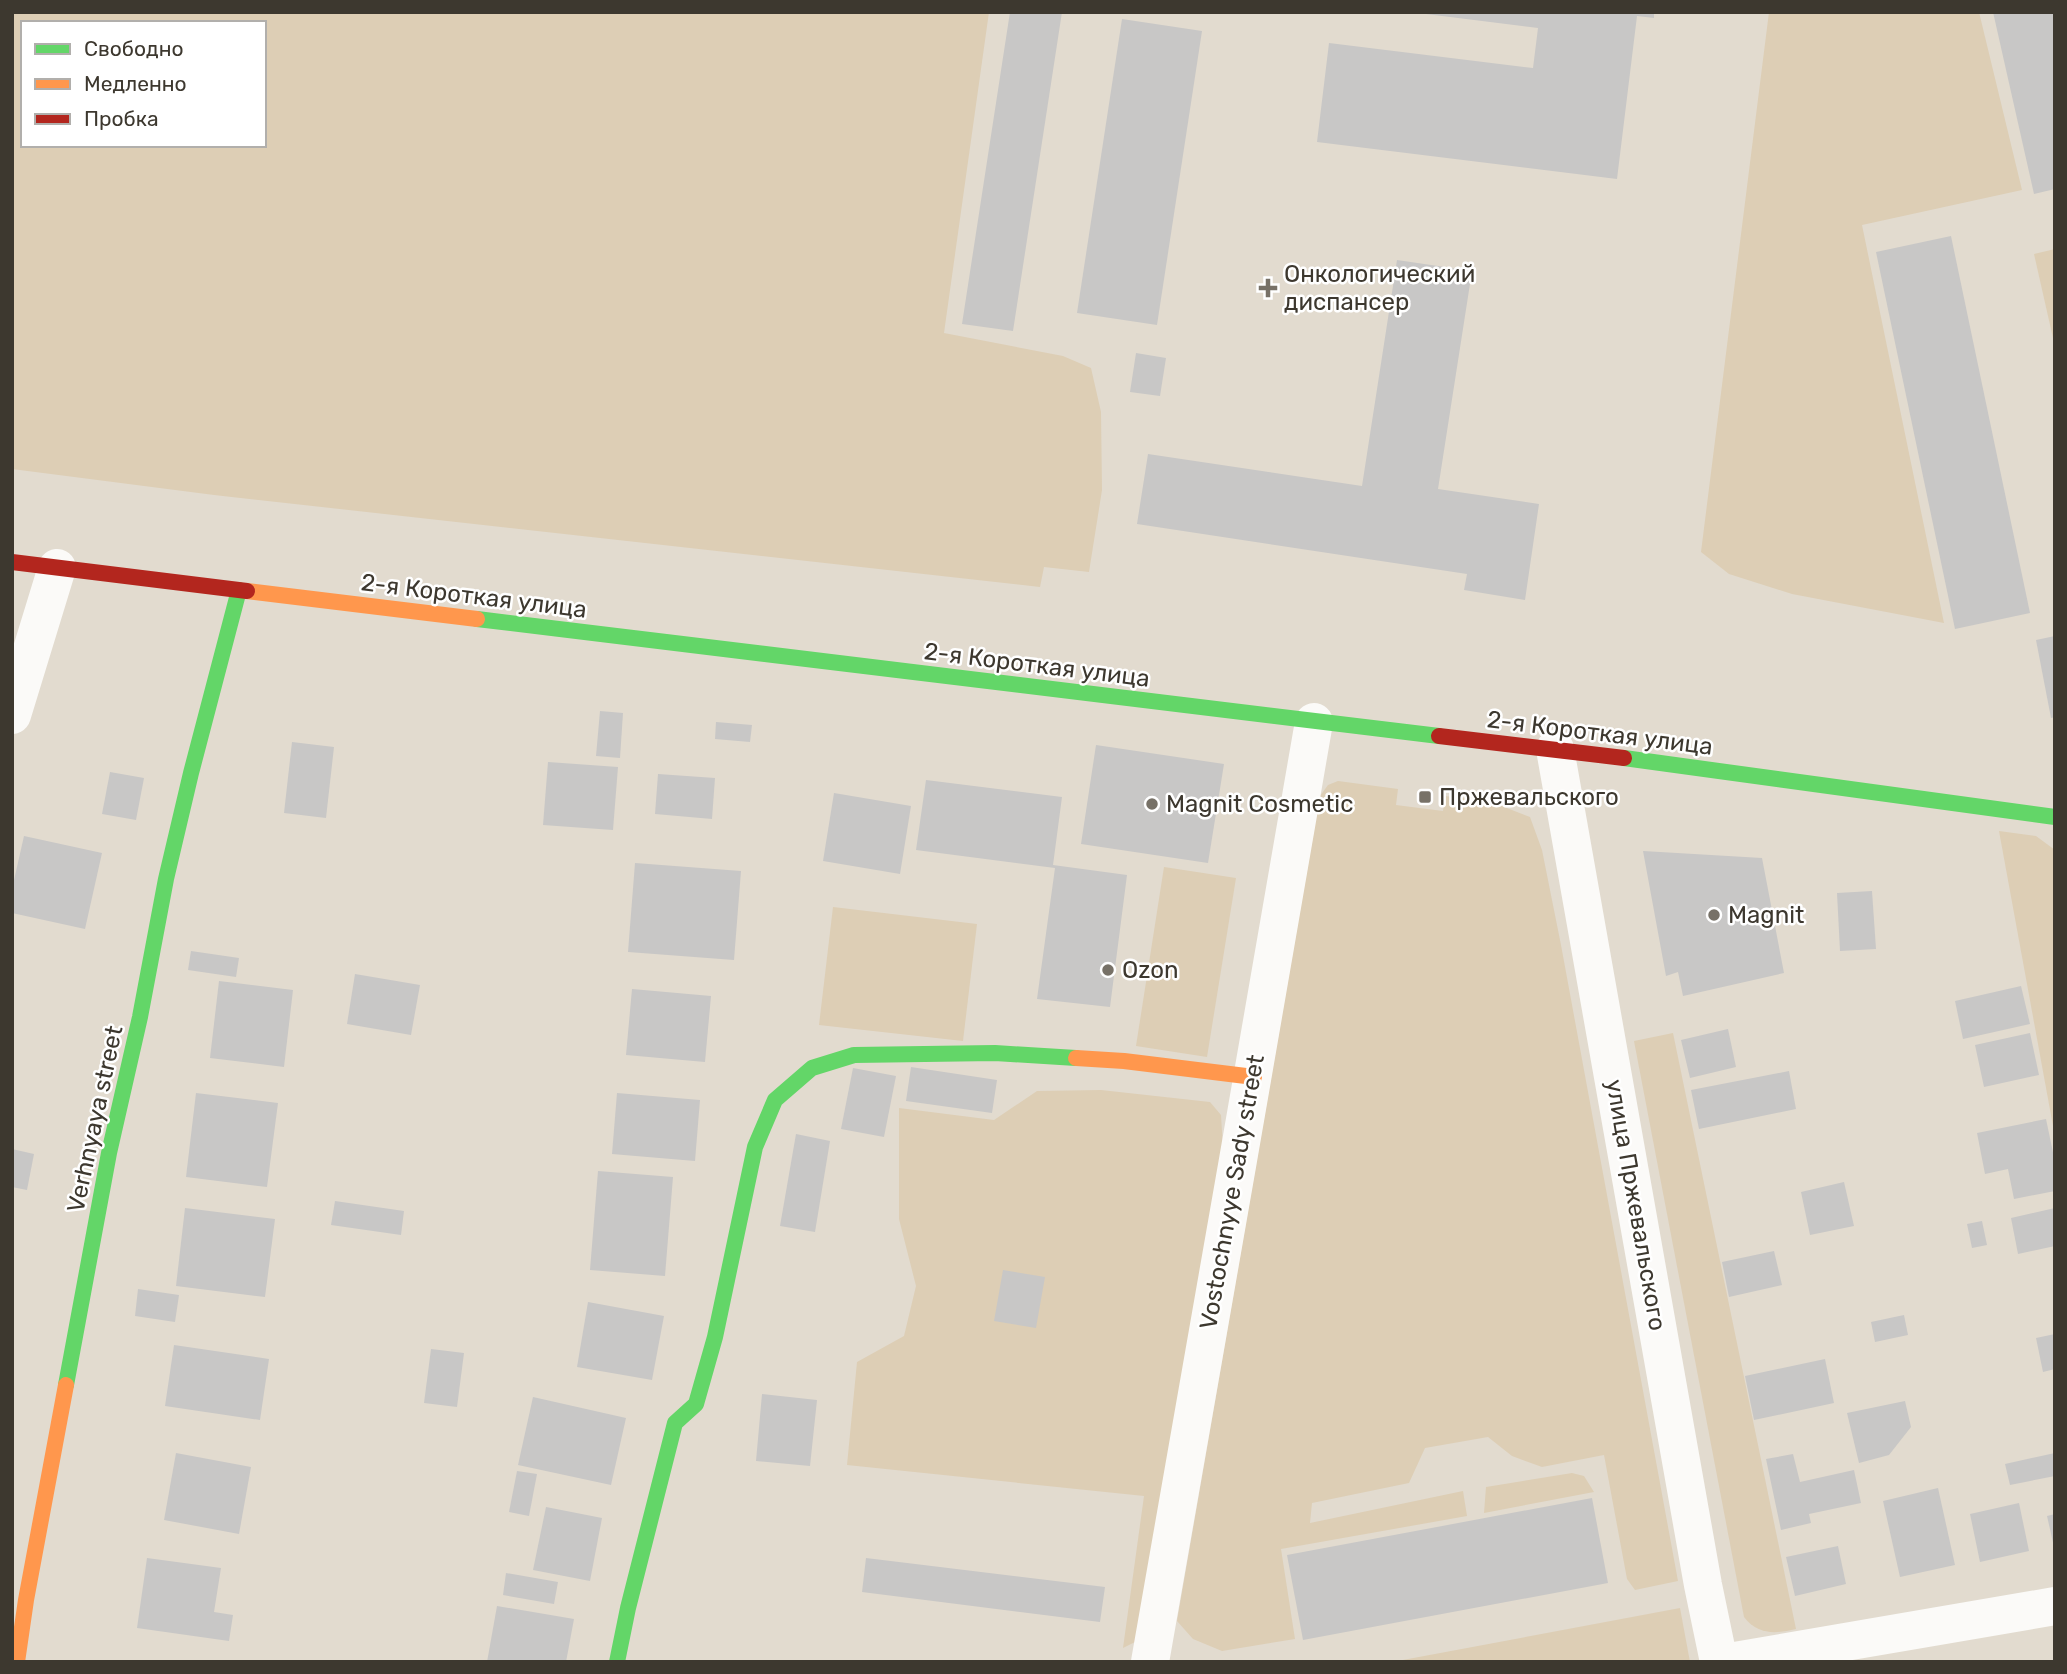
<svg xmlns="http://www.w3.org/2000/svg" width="2067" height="1674" font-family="Rubik,sans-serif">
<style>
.green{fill:#ddceb5;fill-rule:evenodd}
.building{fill:#c8c7c6}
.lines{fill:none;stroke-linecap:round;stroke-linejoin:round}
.street{stroke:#fbfaf8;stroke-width:38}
.fast{stroke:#63d668;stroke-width:16}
.slow{stroke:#ff974d;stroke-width:16}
.jam{stroke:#b3261e;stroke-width:16}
.poi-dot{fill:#777167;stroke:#fff;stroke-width:2.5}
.labels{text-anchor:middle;stroke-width:5;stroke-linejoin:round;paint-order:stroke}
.poi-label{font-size:24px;fill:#3d382f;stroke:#fff;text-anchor:start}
.street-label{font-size:24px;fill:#3d382f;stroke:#fff}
</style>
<rect width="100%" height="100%" fill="#e2dbcf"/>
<g class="green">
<path d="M12,12H989L944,333L1063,356L1091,368L1101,412L1102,490L1089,572L1044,567L1040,587L214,495L12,469ZM23,23H264V145H23Z"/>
<path d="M1769,12H1979L2022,190L1862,225L1944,623L1792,594L1729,574L1701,552Z"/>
<path d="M2055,249V347L2034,254Z"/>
<path d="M1338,781L1398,789L1396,805L1443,811L1445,796L1489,801L1530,817L1542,850L1561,945L1678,1581L1635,1590L1627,1579L1604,1455L1542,1467L1512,1456L1488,1437L1425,1448L1409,1483L1312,1503L1310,1523L1463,1491L1467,1516L1281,1549L1295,1639L1222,1651L1193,1639L1177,1621L1320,796L1328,785Z"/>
<path d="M1999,831L2036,836L2055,850V1137Z"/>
<path d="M1164,867L1236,878L1207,1057L1136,1046Z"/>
<path d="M833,907L977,924L963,1041L819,1025Z"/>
<path d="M1673,1033L1796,1629C1775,1634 1758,1635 1744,1617L1634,1041Z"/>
<path d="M1101,1090L1210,1102L1221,1115L1223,1148L1143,1638L1123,1648L1144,1496L847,1465L857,1362L904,1336L916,1286L899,1219V1108L994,1120L1037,1091Z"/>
<path d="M1572,1473L1584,1476L1594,1492L1484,1513L1486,1487Z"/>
<path d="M1680,1608L1690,1662H1392Z"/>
</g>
<g class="building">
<path d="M1010,12H1062L1013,331L962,324Z"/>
<path d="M1426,12H1654V18L1637,16L1617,179L1317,142L1329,43L1533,68L1538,28L1426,14Z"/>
<path d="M1993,12H2055V189L2034,194Z"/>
<path d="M1122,19L1202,31L1157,325L1077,313Z"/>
<path d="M1951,236L2030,613L1955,629L1876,252Z"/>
<path d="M1397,260L1472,271L1438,489L1539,504L1525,600L1464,590L1467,574L1137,524L1148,454L1362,486Z"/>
<path d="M1136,353L1166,358L1160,396L1130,392Z"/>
<path d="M2055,636V717L2051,718L2036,640Z"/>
<path d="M600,711L623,713L620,758L596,756Z"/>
<path d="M716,722L752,725L750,742L715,739Z"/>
<path d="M292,742L334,747L326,818L284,813Z"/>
<path d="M1096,745L1224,764L1208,863L1081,844Z"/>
<path d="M548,762L618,767L613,830L543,825Z"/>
<path d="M110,772L144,778L136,820L102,814Z"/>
<path d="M658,774L715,778L712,819L655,814Z"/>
<path d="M926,780L1062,797L1053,865L1127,875L1110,1007L1037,999L1055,868L916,850Z"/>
<path d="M834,793L911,806L900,874L823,861Z"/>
<path d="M24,836L102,853L85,929L12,913V889Z"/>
<path d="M1643,851L1762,858L1784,973L1683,996L1678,972L1666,976Z"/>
<path d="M635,863L741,871L734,960L628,952Z"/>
<path d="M1872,891L1876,949L1840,951L1837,893Z"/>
<path d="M191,951L239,958L236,977L188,970Z"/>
<path d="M355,974L420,985L411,1035L347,1024Z"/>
<path d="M219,981L293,990L284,1067L210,1058Z"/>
<path d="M2021,986L2030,1024L1963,1039L1955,1001Z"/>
<path d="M632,989L711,996L705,1062L626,1055Z"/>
<path d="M1728,1029L1736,1067L1690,1078L1681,1040Z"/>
<path d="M2030,1033L2039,1075L1984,1087L1975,1045Z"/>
<path d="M911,1067L997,1080L992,1113L906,1101Z"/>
<path d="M853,1068L896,1076L884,1137L841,1129Z"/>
<path d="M1789,1071L1796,1109L1699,1129L1691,1090Z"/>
<path d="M196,1093L278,1103L267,1187L186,1177Z"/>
<path d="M617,1093L700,1100L695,1161L612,1154Z"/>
<path d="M2046,1119L2055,1162V1191L2014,1199L2008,1169L1985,1174L1977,1133Z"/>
<path d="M796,1134L830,1141L815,1232L780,1226Z"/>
<path d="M12,1149L34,1154L27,1190L12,1187Z"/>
<path d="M598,1171L673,1177L665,1276L590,1270Z"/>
<path d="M1844,1182L1854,1226L1810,1235L1801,1192Z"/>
<path d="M335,1201L404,1211L401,1235L331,1225Z"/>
<path d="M185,1208L275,1219L265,1297L176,1286Z"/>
<path d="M2055,1208V1246L2018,1254L2011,1218Z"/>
<path d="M1982,1221L1987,1245L1972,1248L1967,1224Z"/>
<path d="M1774,1251L1782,1285L1729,1297L1722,1262Z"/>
<path d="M1003,1270L1045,1277L1036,1328L994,1321Z"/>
<path d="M138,1289L179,1295L175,1322L135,1316Z"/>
<path d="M588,1302L664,1316L652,1380L577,1367Z"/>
<path d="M1904,1315L1908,1335L1875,1342L1871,1322Z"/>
<path d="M2055,1334V1369L2043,1372L2036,1338Z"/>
<path d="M174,1345L269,1359L260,1420L165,1406Z"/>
<path d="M431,1349L464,1353L457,1407L424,1403Z"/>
<path d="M1825,1359L1834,1403L1754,1420L1745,1376Z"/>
<path d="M762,1394L817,1400L810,1466L756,1461Z"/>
<path d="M533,1397L626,1418L611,1485L518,1465Z"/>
<path d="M1905,1401L1911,1427L1889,1455L1859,1463L1847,1413Z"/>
<path d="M176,1453L251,1467L239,1534L164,1520Z"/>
<path d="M2055,1453V1476L2010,1485L2005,1464Z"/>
<path d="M1793,1454L1800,1482L1854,1470L1861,1503L1809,1514L1811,1523L1781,1530L1766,1459Z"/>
<path d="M517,1471L537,1474L529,1516L509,1512Z"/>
<path d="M1938,1488L1955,1565L1900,1577L1883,1501Z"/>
<path d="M1592,1498L1608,1583L1303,1640L1287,1555Z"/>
<path d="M2019,1503L2029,1551L1980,1562L1970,1514Z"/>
<path d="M546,1507L602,1518L590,1581L533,1570Z"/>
<path d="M2055,1514V1546L2054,1547L2047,1516Z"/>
<path d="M1838,1546L1846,1584L1795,1596L1786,1557Z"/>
<path d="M147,1558L221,1568L214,1612L233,1615L229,1641L137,1628Z"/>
<path d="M866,1558L1105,1587L1100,1622L862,1592Z"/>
<path d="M506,1573L558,1582L554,1604L503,1595Z"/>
<path d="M497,1606L574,1619L566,1662H487Z"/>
</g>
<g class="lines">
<g class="street">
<path d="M12,715L57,568"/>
<path d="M1555,749L1703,1585L1719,1662"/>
<path d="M1150,1662C1204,1348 1261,1036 1314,722"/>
<path d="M1729,1662L2055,1606"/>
</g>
<g class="fast">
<path d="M477,619L1439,736"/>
<path d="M1624,758L2055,817"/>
<path d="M66,1385L109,1153L140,1017L166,879L191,773L239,590"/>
<path d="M617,1662L628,1608L675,1423L696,1404L715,1337L755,1147L775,1100L812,1068L854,1055L995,1053L1076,1058"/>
</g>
<g class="slow">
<path d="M247,591L477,619"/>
<path d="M1076,1058L1124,1061L1254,1077"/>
<path d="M17,1662L26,1600L66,1385"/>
</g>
<g class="jam">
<path d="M12,562L247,591"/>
<path d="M1439,736L1624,758"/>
</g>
</g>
<g class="poi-dot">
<path d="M1264.5 277.5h7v7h7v7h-7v7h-7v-7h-7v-7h7z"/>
<rect x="1418" y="790" width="14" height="14" rx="3.5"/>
<circle cx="1152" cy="804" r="7"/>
<circle cx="1714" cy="915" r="7"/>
<circle cx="1108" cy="970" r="7"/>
</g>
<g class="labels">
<g class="poi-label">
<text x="1284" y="282">Онкологический<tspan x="1284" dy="28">диспансер</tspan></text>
<text x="1439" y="805">Пржевальского</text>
<text x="1166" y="812">Magnit Cosmetic</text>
<text x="1728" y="923">Magnit</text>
<text x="1122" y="978">Ozon</text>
</g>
<g class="street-label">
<text transform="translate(474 596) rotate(7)" y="8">2-я Короткая улица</text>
<text transform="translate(1037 665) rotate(7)" y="8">2-я Короткая улица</text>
<text transform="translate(1600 733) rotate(7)" y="8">2-я Короткая улица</text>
<text transform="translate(95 1119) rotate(-78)" y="8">Verhnyaya street</text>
<text transform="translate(1232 1192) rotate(-80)" y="8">Vostochnyye Sady street</text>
<text transform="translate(1636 1205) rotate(80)" y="8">улица Пржевальского</text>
</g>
</g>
<rect width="2067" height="1674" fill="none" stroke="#3d382f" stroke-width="28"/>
<rect x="21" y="21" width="245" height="126" fill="#ffffff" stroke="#b1afac" stroke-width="2"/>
<rect x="35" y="44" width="35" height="10" fill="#63d668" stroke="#b1afac" stroke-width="2"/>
<text x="84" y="56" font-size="21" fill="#3d382f">Свободно</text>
<rect x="35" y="79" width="35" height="10" fill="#ff974d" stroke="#b1afac" stroke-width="2"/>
<text x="84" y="91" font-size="21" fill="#3d382f">Медленно</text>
<rect x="35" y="114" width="35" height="10" fill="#b3261e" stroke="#b1afac" stroke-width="2"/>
<text x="84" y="126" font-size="21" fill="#3d382f">Пробка</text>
</svg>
